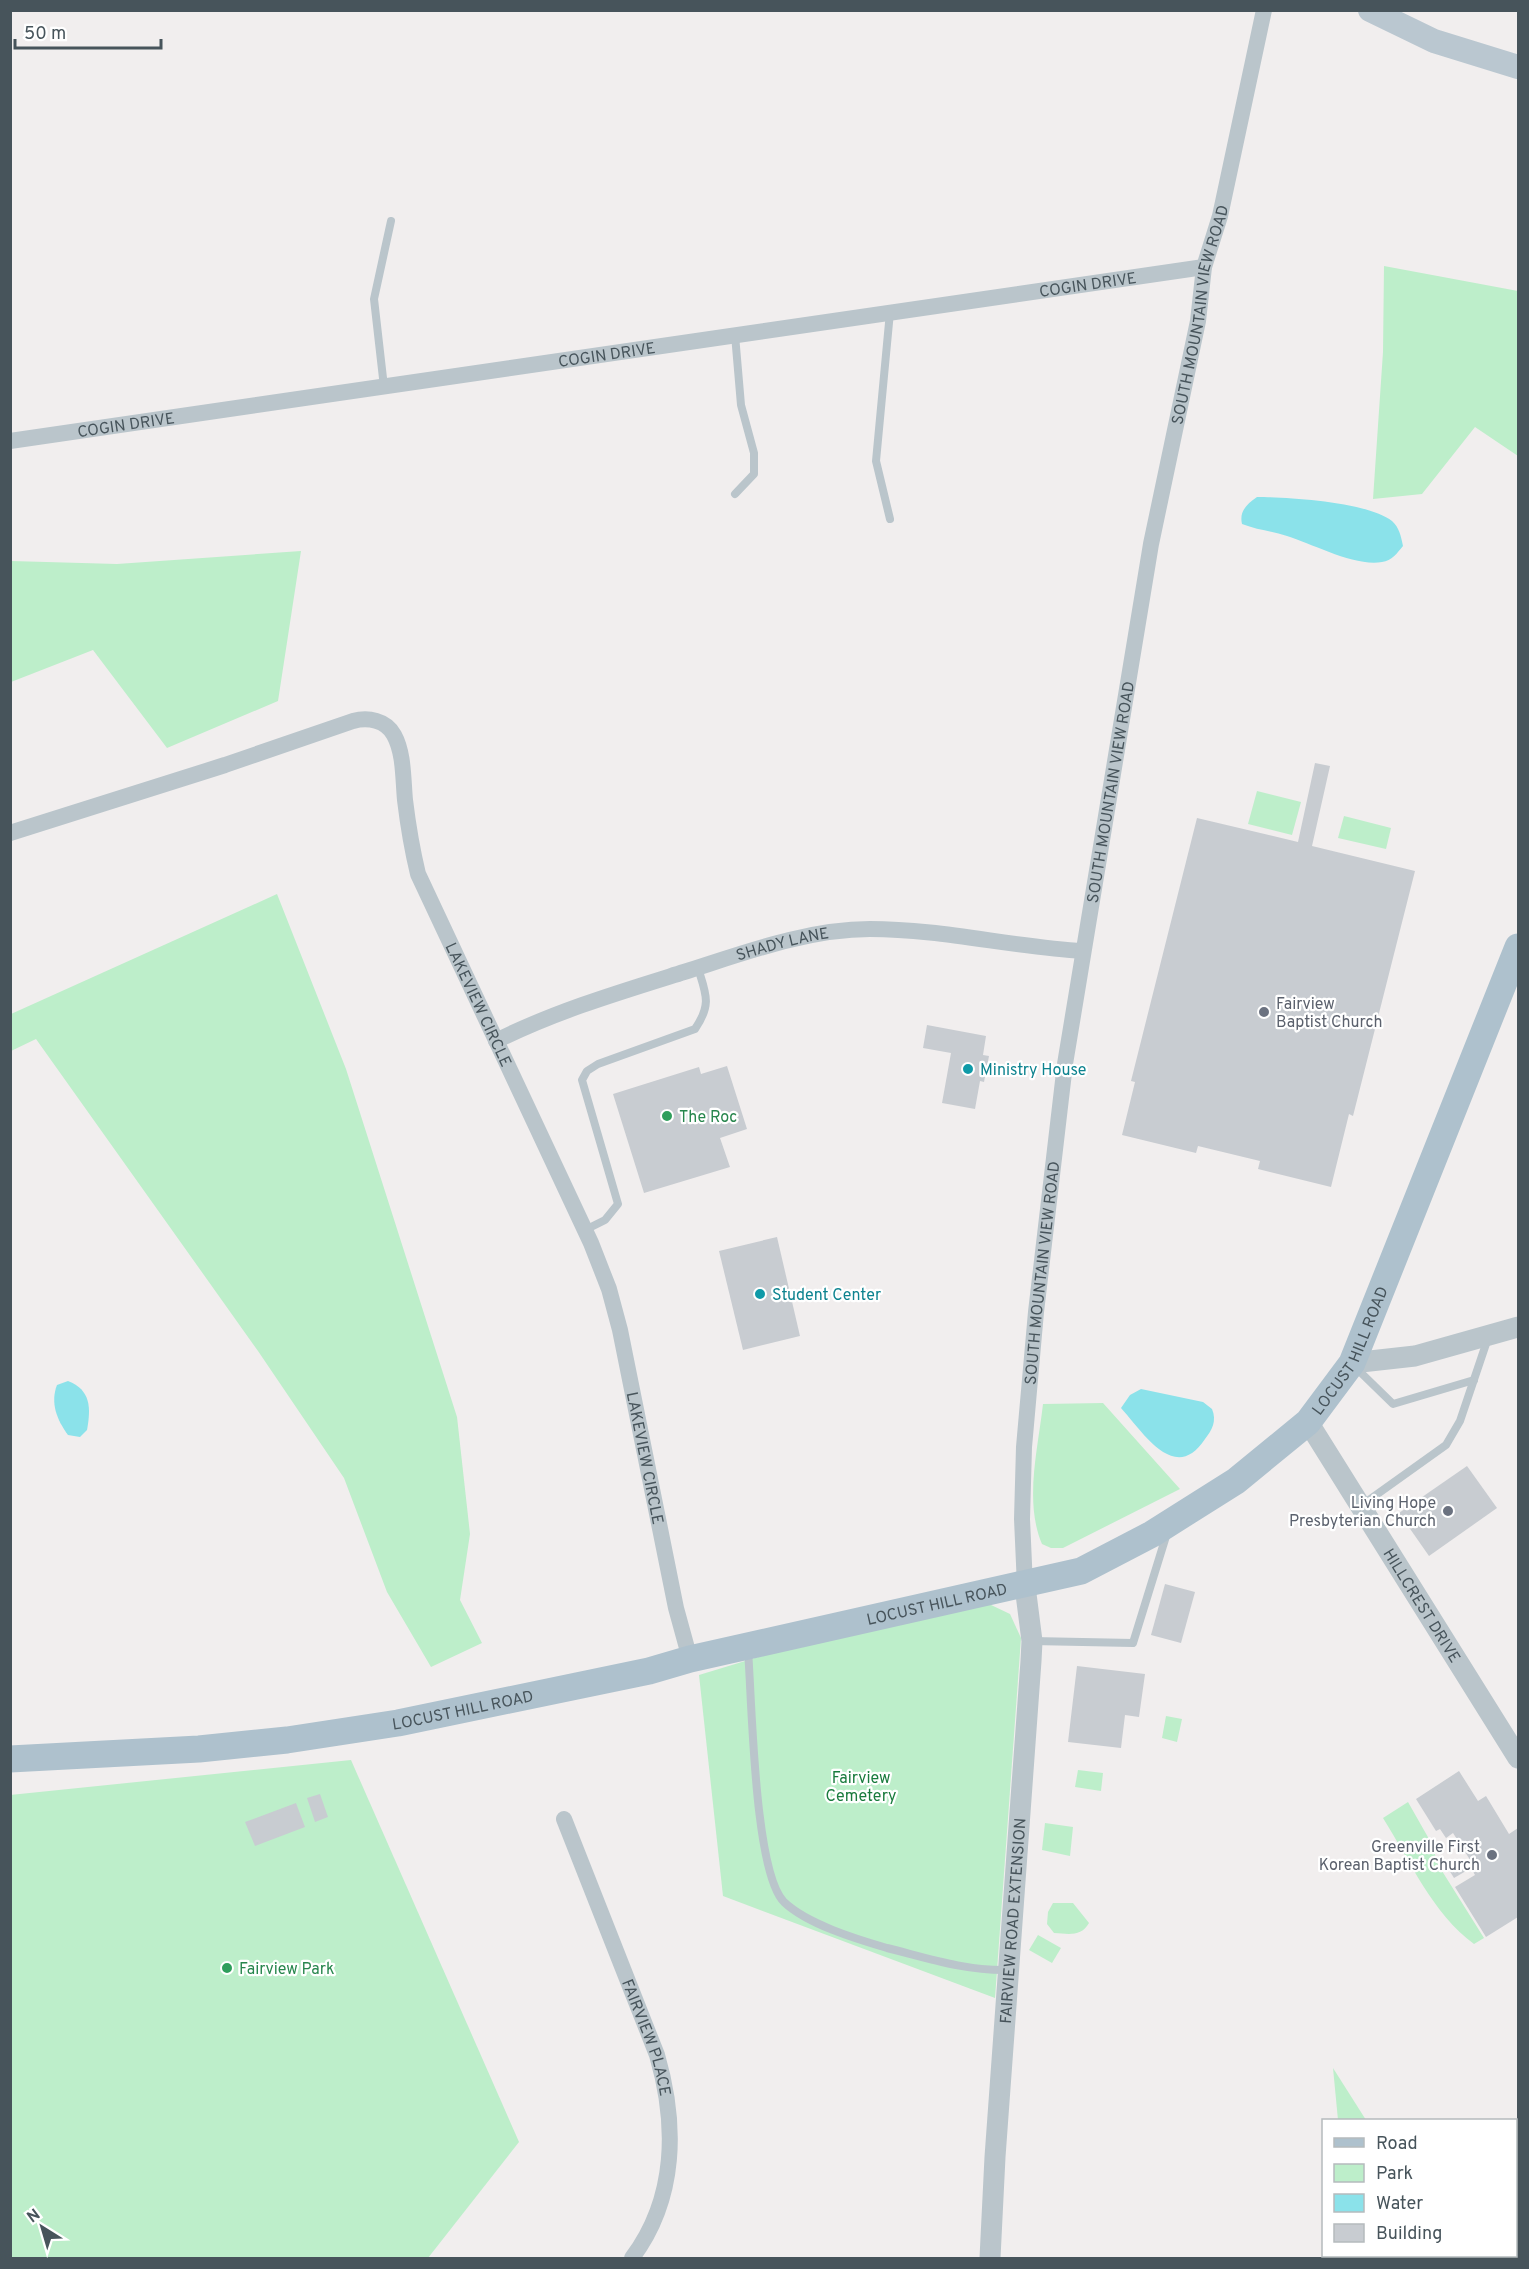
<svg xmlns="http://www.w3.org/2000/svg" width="1529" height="2269" font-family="Overpass,sans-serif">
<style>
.green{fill:#bdeeca}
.water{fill:#8be2ea}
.building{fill:#c8ccd1}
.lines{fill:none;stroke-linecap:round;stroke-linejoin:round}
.service{stroke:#bac5cb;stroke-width:8}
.minor{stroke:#bac5cb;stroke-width:16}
.tertiary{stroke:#bac5cb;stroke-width:21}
.secondary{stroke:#bac7d0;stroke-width:24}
.primary{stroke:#aec1cd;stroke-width:27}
.worship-dot{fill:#6b7280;stroke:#fff;stroke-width:2}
.culture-dot{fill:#0f9aa8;stroke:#fff;stroke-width:2}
.leisure-dot{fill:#2e9e5b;stroke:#fff;stroke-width:2}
.labels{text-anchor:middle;stroke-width:4.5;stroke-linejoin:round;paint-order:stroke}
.street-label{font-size:16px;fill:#47545b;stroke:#fff}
.worship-label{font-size:16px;fill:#5b616d;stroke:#fff;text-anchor:end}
.culture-label{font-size:16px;fill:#0d838f;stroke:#fff;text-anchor:start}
.leisure-label{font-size:16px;fill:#27864d;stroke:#fff;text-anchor:start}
.park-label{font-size:16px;fill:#197b3d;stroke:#fff}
</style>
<rect width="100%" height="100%" fill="#f1eeee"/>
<g class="green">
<path d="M1384,266L1518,291V456L1475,427L1422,494L1373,499L1383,352Z"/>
<path d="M301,551L278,701L167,748L93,650L11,682V561L117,564Z"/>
<path d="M1257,791L1301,802L1292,835L1248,824Z"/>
<path d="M1344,816L1391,828L1386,849L1338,838Z"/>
<path d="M277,894L346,1069L457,1417L470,1534L460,1600L482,1643L431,1667L387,1592L344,1478L258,1351L36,1039L11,1051V1014Z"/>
<path d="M1103,1403L1180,1489L1063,1548H1051L1042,1544C1024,1502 1038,1449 1043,1404Z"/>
<path d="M989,1604L1010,1614L1021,1638L995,1998L723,1896L699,1675L785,1649Z"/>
<path d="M1166,1716L1182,1719L1177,1742L1162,1738Z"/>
<path d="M351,1760L519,2142L428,2258H11L10,1795Z"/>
<path d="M1078,1770L1103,1773L1101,1791L1075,1787Z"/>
<path d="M1408,1802L1433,1846L1437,1863L1484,1938L1474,1944C1433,1914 1410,1861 1383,1818Z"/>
<path d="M1045,1823L1073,1827L1070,1856L1042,1850Z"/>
<path d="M1053,1903H1073L1089,1923C1081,1937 1069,1934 1054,1933L1047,1924L1048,1912Z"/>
<path d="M1038,1935L1061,1948L1052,1963L1029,1950Z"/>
<path d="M1333,2068L1366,2120H1338Z"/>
</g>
<g class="water">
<path d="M1257,497C1288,497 1368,502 1392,521C1399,527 1401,536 1403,546C1397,553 1392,561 1382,562C1355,567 1313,544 1287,536C1272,531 1257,530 1242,524C1239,511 1247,504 1257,497Z"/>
<path d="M68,1381C91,1390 91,1408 87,1430L80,1437L68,1435C57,1420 50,1403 57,1385Z"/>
<path d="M1141,1389L1203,1402L1212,1409C1217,1421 1212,1430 1205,1439C1175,1485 1143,1432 1121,1408L1130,1395Z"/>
</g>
<g class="building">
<path d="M1315,763L1330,766L1312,846L1415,871L1353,1116L1349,1114L1331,1187L1258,1169L1260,1161L1198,1146L1196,1153L1122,1135L1135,1082L1131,1081L1197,818L1298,842Z"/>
<path d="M927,1025L986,1036L983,1055L989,1056L984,1082L980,1081L975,1109L942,1103L951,1053L923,1048Z"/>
<path d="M727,1066L747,1129L720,1138L730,1167L644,1193L613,1094L699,1067L701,1074Z"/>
<path d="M777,1237L800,1336L743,1350L719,1251Z"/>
<path d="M1467,1466L1497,1508L1429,1556L1399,1513Z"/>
<path d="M1165,1584L1195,1592L1181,1643L1151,1635Z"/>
<path d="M1077,1666L1145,1674L1139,1717L1125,1715L1121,1748L1068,1742Z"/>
<path d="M1459,1771L1478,1801L1486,1796L1509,1834L1518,1828V1917L1486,1937L1455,1887L1475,1875L1471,1868L1474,1866L1453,1833L1446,1838L1440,1829L1436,1831L1416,1799Z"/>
<path d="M320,1794L328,1817L315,1822L307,1798Z"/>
<path d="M296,1803L305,1827L255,1846L245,1822Z"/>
<path d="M1461,1863L1466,1871L1454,1878L1449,1870Z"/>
</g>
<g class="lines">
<g class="service">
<path d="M735,335L741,405L754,453V474L735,494"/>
<path d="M384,387L374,299L391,221"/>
<path d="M890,519L876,461L890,312"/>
<path d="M585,1230L605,1220L618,1204L582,1080L587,1071L598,1064L695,1029C712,1004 706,994 698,968"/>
<path d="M1354,1366L1393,1404L1474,1380"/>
<path d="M1362,1505L1446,1445L1460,1421L1488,1338"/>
<path d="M1032,1641L1133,1643L1167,1533"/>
<path d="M748,1651C752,1699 754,1872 784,1902C807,1924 856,1939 887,1948C927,1958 966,1971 1008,1970"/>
</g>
<g class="minor">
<path id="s1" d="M10,441L1204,267"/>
<path id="s2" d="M10,833L225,765L353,721C368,717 386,720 394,735C404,753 403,779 405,800C408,825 412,849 418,874L591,1243L609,1289L620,1330L676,1608L690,1659"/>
<path id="s3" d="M496,1041C556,1011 620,992 684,972C744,953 807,929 870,929C941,929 1012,947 1083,951"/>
<path id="s4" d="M1025,1586L1022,1519L1024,1447L1036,1312L1065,1064L1151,544L1198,321L1204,267L1220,216L1264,10"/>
<path id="s5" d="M564,1819L657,2055C677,2124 677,2198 632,2258"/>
</g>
<g class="tertiary">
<path d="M1352,1363L1415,1356L1518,1327"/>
<path id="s6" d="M1308,1422L1518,1758"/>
<path id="s7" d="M990,2258L995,2157L1031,1661L1032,1641L1025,1586"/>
</g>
<path class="secondary" d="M1370,10L1434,41L1518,67"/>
<path class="primary" id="s8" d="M10,1759L199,1749L287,1740L398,1723L649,1671L690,1659L1081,1571L1152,1534L1236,1481L1308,1422L1352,1363L1518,947"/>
</g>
<g class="worship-dot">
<circle cx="1264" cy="1012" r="6"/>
<circle cx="1448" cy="1511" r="6"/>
<circle cx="1492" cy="1855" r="6"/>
</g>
<g class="culture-dot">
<circle cx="968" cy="1069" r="6"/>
<circle cx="760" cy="1294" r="6"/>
</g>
<g class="leisure-dot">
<circle cx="667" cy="1116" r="6"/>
<circle cx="227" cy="1968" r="6"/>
</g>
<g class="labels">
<g class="street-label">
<text dy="6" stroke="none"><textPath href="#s1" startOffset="1089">COGIN DRIVE</textPath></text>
<text dy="6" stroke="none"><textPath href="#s4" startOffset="1286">SOUTH MOUNTAIN VIEW ROAD</textPath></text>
<text dy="6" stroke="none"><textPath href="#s1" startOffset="603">COGIN DRIVE</textPath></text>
<text dy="6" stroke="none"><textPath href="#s1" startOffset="117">COGIN DRIVE</textPath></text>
<text dy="6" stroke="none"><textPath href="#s4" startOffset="800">SOUTH MOUNTAIN VIEW ROAD</textPath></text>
<text dy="6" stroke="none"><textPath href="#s3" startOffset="303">SHADY LANE</textPath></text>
<text dy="6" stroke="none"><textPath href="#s2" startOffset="693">LAKEVIEW CIRCLE</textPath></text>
<text dy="6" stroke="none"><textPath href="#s4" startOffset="314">SOUTH MOUNTAIN VIEW ROAD</textPath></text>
<text dy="6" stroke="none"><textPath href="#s8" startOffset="1446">LOCUST HILL ROAD</textPath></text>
<text dy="6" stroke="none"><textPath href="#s2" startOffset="1179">LAKEVIEW CIRCLE</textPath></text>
<text dy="6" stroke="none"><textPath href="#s8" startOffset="942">LOCUST HILL ROAD</textPath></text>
<text dy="6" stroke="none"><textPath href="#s6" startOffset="216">HILLCREST DRIVE</textPath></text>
<text dy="6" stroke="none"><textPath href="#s8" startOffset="456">LOCUST HILL ROAD</textPath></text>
<text dy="6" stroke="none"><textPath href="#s7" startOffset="338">FAIRVIEW ROAD EXTENSION</textPath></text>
<text dy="6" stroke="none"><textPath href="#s5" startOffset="234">FAIRVIEW PLACE</textPath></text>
</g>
<g class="worship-label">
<text x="1276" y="1009" text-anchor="start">Fairview<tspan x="1276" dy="18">Baptist Church</tspan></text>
<text x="1436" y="1508">Living Hope<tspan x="1436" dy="18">Presbyterian Church</tspan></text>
<text x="1480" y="1852">Greenville First<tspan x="1480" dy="18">Korean Baptist Church</tspan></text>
</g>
<g class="culture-label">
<text x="980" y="1075">Ministry House</text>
<text x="772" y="1300">Student Center</text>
</g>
<g class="leisure-label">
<text x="679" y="1122">The Roc</text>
<text x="239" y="1974">Fairview Park</text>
</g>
<g class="park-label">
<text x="861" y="1783">Fairview<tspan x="861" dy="18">Cemetery</tspan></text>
</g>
</g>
<rect width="1529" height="2269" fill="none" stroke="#47545b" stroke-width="24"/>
<rect x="1322" y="2119" width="195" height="138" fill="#ffffff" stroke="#b5bbbd" stroke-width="1.5"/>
<rect x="1334" y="2138" width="30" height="9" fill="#aec1cd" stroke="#b5bbbd" stroke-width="1.5"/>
<text x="1376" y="2149" font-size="18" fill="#47545b">Road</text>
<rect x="1334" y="2164" width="30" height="18" fill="#bdeeca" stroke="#b5bbbd" stroke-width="1.5"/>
<text x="1376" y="2179" font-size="18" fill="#47545b">Park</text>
<rect x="1334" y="2194" width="30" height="18" fill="#8be2ea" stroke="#b5bbbd" stroke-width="1.5"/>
<text x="1376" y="2209" font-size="18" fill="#47545b">Water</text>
<rect x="1334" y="2224" width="30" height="18" fill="#c8ccd1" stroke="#b5bbbd" stroke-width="1.5"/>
<text x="1376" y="2239" font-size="18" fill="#47545b">Building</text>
<g transform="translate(42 2227) rotate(323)" stroke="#ffffff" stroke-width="4.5" paint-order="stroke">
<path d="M0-4.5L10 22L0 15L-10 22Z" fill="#47545b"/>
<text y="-9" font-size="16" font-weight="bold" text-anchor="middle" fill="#47545b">N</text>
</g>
<path d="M15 39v9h146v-9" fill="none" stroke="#47545b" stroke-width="3"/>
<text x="24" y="39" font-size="18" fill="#47545b" stroke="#ffffff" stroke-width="4.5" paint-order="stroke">50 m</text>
</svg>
